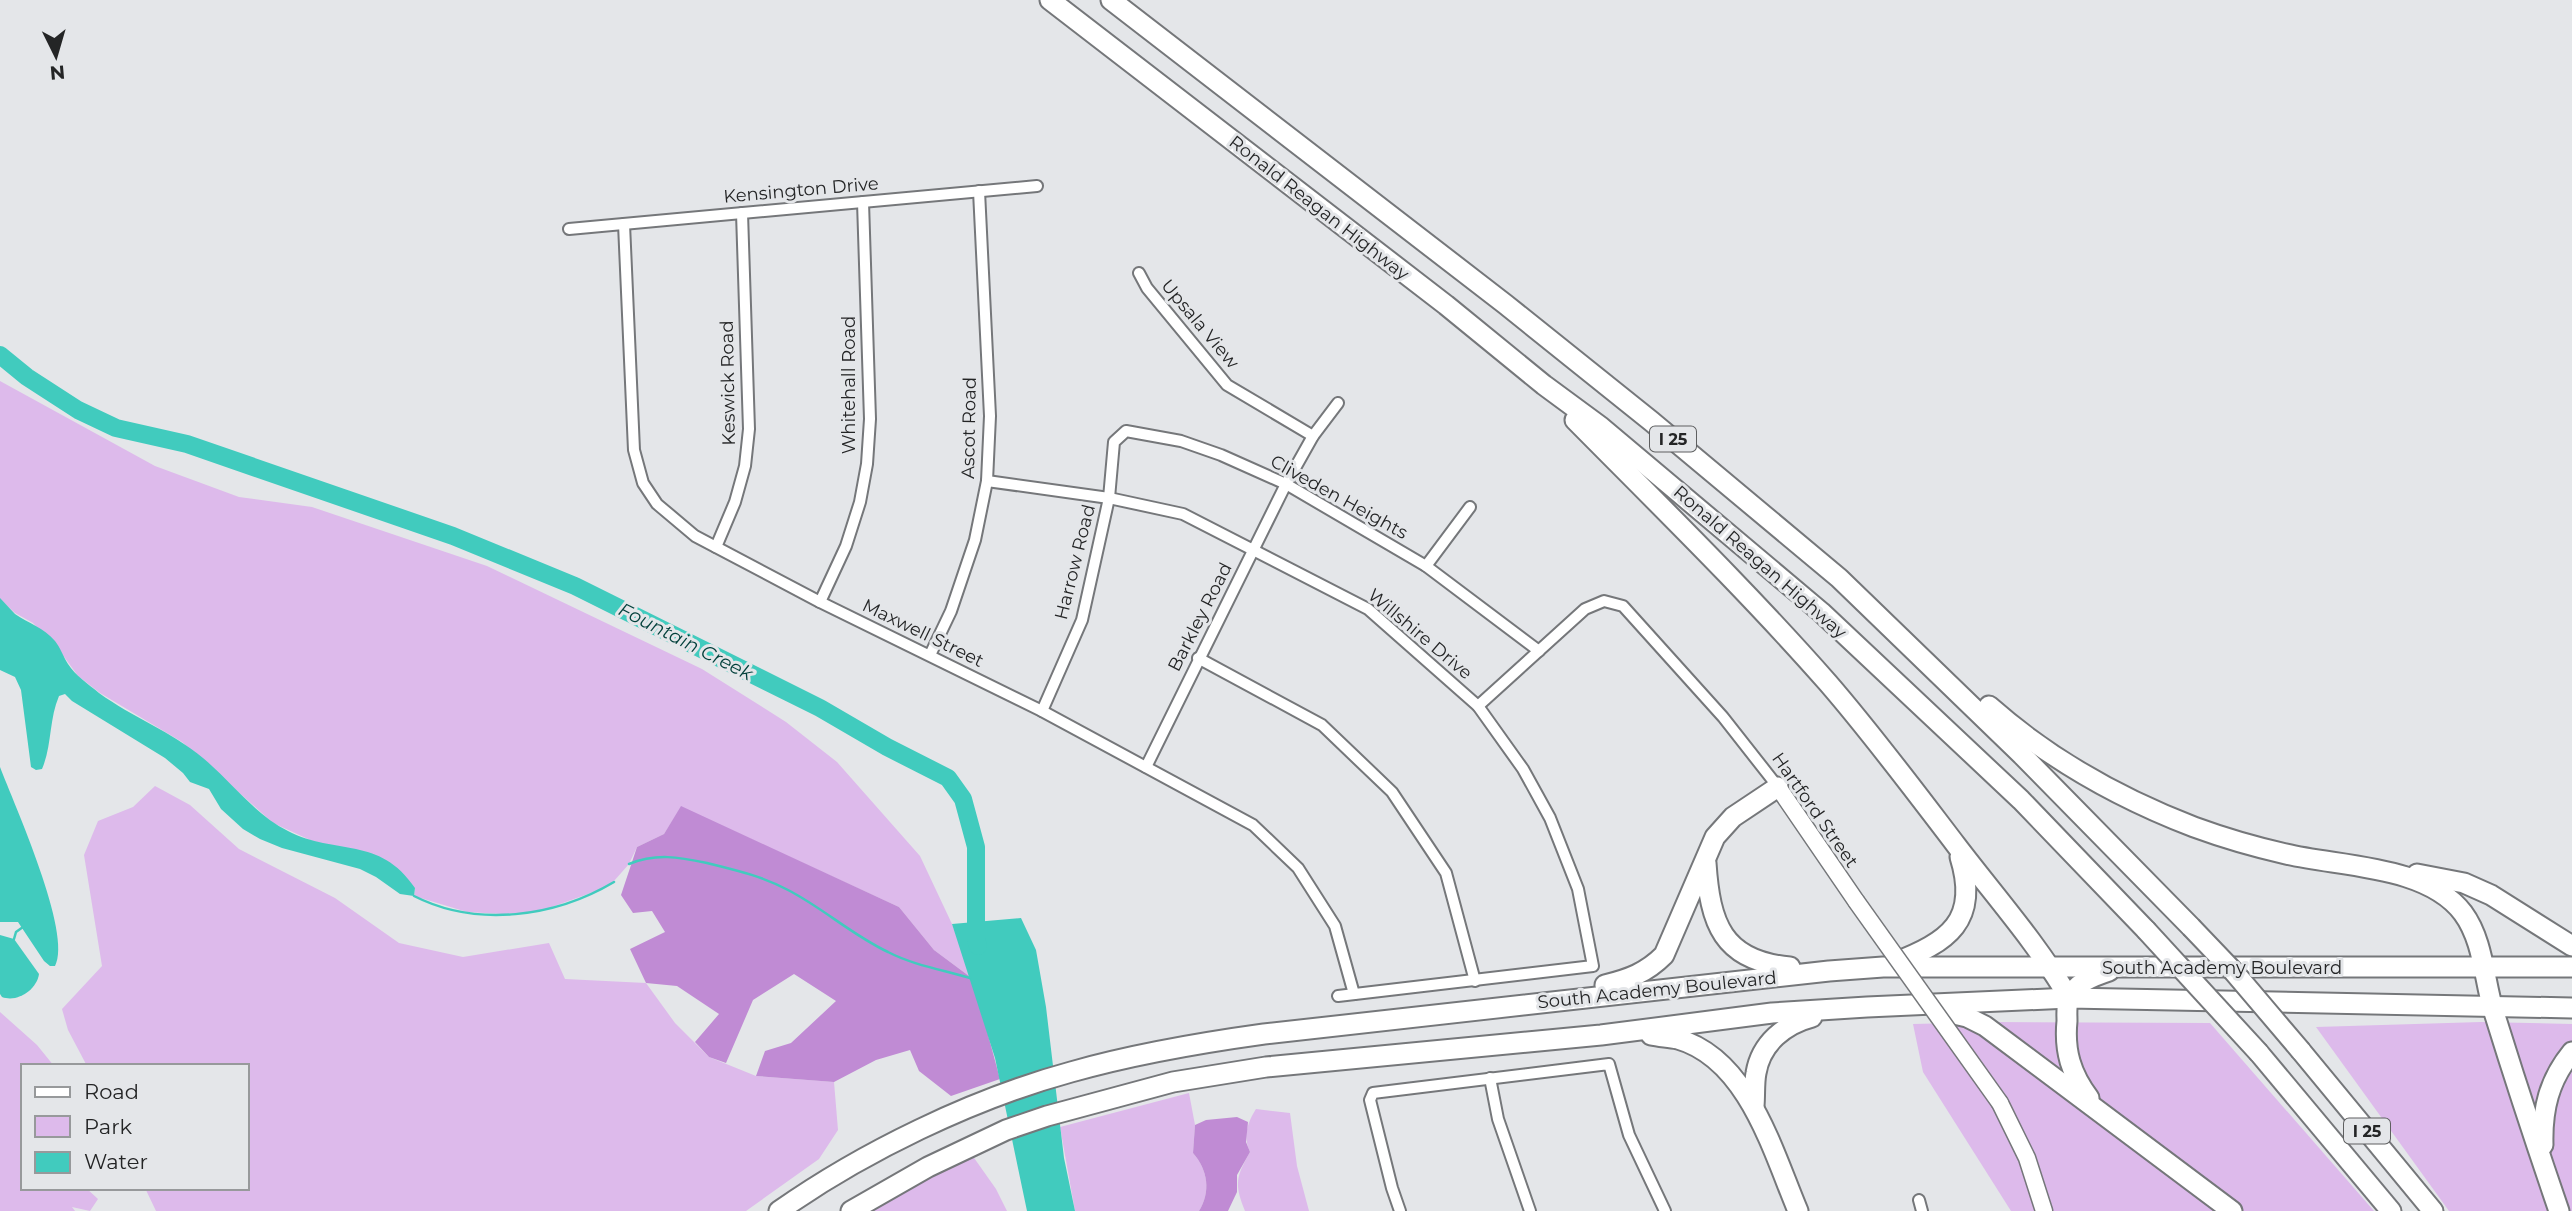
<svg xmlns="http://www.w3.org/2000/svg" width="2572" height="1211" font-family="Montserrat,sans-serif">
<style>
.green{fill:#ddbaeb}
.forest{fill:#c08bd4}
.water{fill:#41cbbe}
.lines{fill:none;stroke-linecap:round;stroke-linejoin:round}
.stream{stroke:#41cbbe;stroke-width:2.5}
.river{stroke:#41cbbe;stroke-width:18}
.street-casing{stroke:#75777a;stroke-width:14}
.secondary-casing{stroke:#75777a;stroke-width:19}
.highway-casing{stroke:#75777a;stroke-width:23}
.street{stroke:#fff;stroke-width:10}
.secondary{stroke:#fff;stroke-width:16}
.highway{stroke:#fff;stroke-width:19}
.secondary-bridge-casing{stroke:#75777a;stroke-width:19;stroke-linecap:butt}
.highway-bridge-casing{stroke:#75777a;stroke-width:23;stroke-linecap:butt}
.secondary-bridge{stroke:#fff;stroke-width:16}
.highway-bridge{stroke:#fff;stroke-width:19}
.labels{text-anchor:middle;stroke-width:6;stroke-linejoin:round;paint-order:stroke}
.shield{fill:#e4e6e9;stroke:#5e5f60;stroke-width:2}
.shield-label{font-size:16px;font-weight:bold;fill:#242526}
.street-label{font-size:18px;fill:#242526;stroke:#e4e6e9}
.water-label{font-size:19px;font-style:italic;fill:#003f3a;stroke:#e4e6e9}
</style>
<rect width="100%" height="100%" fill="#e4e6e9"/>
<g class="green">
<path d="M0,381L155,466L239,497L312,507L487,566L702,669L786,722L837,762L920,856L952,924L973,979L934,950L899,907L681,807L664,834L637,847L629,864L614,881L599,890L538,912L503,914L467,912L414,896L415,888L273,823L182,742L100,693L78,676L62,654L33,623L15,613L0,599Z"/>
<path d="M155,786L190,805L239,849L335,898L399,943L463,957L549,943L565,979L646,983L675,1023L709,1057L756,1076L834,1082L838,1130L819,1159L746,1211H156L145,1188H247V1066H87L68,1030L62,1009L102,966L84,855L98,821L133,807Z"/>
<path d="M0,1012L37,1045L54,1066H23V1188H86L98,1199L90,1211L72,1207L75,1211H0Z"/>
<path d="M1995,1022L2210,1023L2374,1211H2011L1923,1072L1913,1024Z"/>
<path d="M2481,1022L2572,1024V1211H2449L2316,1027Z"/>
<path d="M1189,1093L1195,1125L1193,1153C1208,1170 1211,1192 1199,1211H1075L1060,1127Z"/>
<path d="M1256,1109L1290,1113L1297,1166L1309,1211H1245C1234,1184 1236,1177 1250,1152C1243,1137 1247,1123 1256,1109Z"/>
<path d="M972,1155L996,1189L1007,1211H861Z"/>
</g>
<g class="forest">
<path d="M681,806L899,907L934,950L973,979L1000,1079L951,1096L919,1071L910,1050L876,1060L834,1082L756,1076L765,1051L791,1043L836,1001L794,974L753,1000L726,1063L709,1057L695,1042L719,1014L677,986L646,983L630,949L665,932L652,911L633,913L621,895L637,847L664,834Z"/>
<path d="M1237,1117L1248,1122L1246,1142L1250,1152L1237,1175V1192L1228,1211H1199C1211,1192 1208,1170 1193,1153L1195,1125L1206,1120Z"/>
</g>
<g class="water">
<path d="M0,598C5,603 10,609 15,614C28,623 44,628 55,641C60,647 63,656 68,664C75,675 88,684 99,693C132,717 172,732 203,758C232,782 254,814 288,831C336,856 379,835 415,888L414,896L400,894L376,877L360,869L282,848L260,839L243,829L221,809L209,789L190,782L183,773L165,758L72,701L65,694L59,696C49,719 52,746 42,769L36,770L31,767L21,690L15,677L0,670Z"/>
<path d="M0,767C14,804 73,934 55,966H50L44,961L18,922H0Z"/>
<path d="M1021,918L1036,950L1046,1007L1064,1158L1075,1211H1027L995,1058L952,924Z"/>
<path d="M0,935L14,939L39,974C37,989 18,1003 2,997L0,994Z"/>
</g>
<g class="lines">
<g class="stream">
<path d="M629,864C656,853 679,857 707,863C735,870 762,876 788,890C823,908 852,935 888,952C913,965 943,970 970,978"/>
<path d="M414,896C477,928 555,917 614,882"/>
<path d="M14,939L16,932L23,927"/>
</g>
<path class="river" d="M0,355L27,377L78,410L116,428L187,444L453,536L575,586L820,708L887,747L948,778L963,799L976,847V939L978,946"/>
<g class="street-casing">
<g id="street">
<path d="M624,224L634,450L643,483L657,504L695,536L820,602L1042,711L1253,825L1298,868L1335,926L1354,994"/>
<path d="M569,229L1037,186"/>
<path d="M1139,273L1147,288L1227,385L1313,436"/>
<path d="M987,481L1109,498L1183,514L1368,609L1478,706L1523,769L1550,818L1578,889L1593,966L1338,996"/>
<path d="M716,547L735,502L745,466L749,429L742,213"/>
<path d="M1426,566L1470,507"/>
<path d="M820,602L846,546L860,502L867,464L870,419L863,202"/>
<path d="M930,655L951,611L975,540L987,481L990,416L979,191"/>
<path d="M1198,658L1322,725L1392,792L1446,873L1475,981"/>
<path d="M1478,706L1585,609L1604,601L1623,606L1723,717L1778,787"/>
<path d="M1042,711L1082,620L1109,498L1114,442L1126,431L1181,441L1221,455L1286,484L1426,566L1539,651"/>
<path d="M1146,767L1286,484L1313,436L1338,403"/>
<path d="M1490,1078L1498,1119L1530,1211"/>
<path d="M1919,1200L1922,1211"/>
<path d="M1400,1211L1392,1188L1370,1100L1373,1093L1609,1064L1629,1135L1665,1211"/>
</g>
</g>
<g class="secondary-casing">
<g id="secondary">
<path d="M1778,787L1856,901"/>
<path d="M2000,1103L2027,1158L2044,1211"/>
</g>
</g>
<g class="highway-casing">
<g id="highway">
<path d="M1050,0L1446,305L1544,385L1601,427L1821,612L2021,800L2146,930"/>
<path d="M1111,0L1505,304L1651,421L1839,578L2022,755L2191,927"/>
<path d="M1575,420C1660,506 1748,592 1828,683C1873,735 1914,790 1956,845C1994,895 2037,943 2069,998"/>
<path d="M1989,706C2048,758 2121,799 2194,827C2224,838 2255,847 2286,854C2340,867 2427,865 2463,913C2483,940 2484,978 2493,1009C2514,1077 2536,1144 2559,1211"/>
<path d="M1706,863C1710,923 1722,961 1790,967"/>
<path d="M2417,874L2464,883L2491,895L2572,946"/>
<path d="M1894,963C1948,942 1980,921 1960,857"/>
<path d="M1605,985C1629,979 1646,973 1664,955L1715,837L1733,817L1778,787"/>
<path d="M1941,1011L1967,1017L1985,1026L2232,1211"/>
<path d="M1651,1035C1660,1037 1669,1037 1678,1039C1748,1059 1773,1152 1798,1211"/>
<path d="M2301,1051L2433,1211"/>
<path d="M2259,1053L2391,1211"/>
<path d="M2089,1098C2071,1074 2064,1051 2067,1021C2067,1014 2066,1005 2069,999C2074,983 2094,976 2109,971"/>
<path d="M1754,1106C1755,1095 1754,1083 1756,1073C1761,1043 1785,1024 1812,1017"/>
<path d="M2543,1145C2542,1109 2549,1080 2572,1052"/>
<path d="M779,1211C863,1152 972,1099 1071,1072C1134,1054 1199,1043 1264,1034L1829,971L1883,967H2572"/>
<path d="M851,1211L928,1167L1006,1130L1047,1116L1173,1082L1266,1067L1601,1035L1772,1013L1867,1007L2069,998L2572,1008"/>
</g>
</g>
<use href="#street" class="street"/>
<use href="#secondary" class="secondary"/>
<use href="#highway" class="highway"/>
<g class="secondary-bridge-casing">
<path id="secondary-bridge" d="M1856,901L2000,1103"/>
</g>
<g class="highway-bridge-casing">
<g id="highway-bridge">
<path d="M2191,927L2234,972L2301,1051"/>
<path d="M2146,930L2259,1053"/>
</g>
</g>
<use href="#secondary-bridge" class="secondary-bridge"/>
<use href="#highway-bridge" class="highway-bridge"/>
</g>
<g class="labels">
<g class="shield">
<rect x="1650" y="426.5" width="46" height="25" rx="5"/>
<rect x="2344" y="1118.5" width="46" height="25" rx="5"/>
</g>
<g class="shield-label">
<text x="1673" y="445">I 25</text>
<text x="2367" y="1137">I 25</text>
</g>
<g class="street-label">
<text transform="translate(801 190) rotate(-5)" y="6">Kensington Drive</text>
<text transform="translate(1319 208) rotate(38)" y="6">Ronald Reagan Highway</text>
<text transform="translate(1200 324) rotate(50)" y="6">Upsala View</text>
<text transform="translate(728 383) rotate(-91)" y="6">Keswick Road</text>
<text transform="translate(849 385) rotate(-90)" y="6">Whitehall Road</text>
<text transform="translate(969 428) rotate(-89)" y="6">Ascot Road</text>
<text transform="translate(1339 497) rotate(29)" y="6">Cliveden Heights</text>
<text transform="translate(1075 562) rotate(-76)" y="6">Harrow Road</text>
<text transform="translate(1760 562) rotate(41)" y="6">Ronald Reagan Highway</text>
<text transform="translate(1200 617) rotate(-63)" y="6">Barkley Road</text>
<text transform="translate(923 633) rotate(26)" y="6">Maxwell Street</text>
<text transform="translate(1420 634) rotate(40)" y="6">Willshire Drive</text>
<text transform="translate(1815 810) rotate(55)" y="6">Hartford Street</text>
<text x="2222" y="974">South Academy Boulevard</text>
<text transform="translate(1657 990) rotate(-6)" y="6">South Academy Boulevard</text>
</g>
<g class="water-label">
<text transform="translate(686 641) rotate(27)" y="7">Fountain Creek</text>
</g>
</g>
<rect x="21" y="1064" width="228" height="126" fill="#e4e6e9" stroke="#97999b" stroke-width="2"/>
<rect x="35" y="1087" width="35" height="10" fill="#ffffff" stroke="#97999b" stroke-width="2"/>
<text x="84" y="1099" font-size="21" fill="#242526">Road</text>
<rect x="35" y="1116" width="35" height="21" fill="#ddbaeb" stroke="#97999b" stroke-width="2"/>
<text x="84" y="1134" font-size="21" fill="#242526">Park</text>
<rect x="35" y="1152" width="35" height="21" fill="#41cbbe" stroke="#97999b" stroke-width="2"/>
<text x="84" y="1169" font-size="21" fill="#242526">Water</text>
<g transform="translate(56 56) rotate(175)" stroke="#e4e6e9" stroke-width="5" paint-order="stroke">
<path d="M0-5L12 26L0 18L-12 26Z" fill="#242526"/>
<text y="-10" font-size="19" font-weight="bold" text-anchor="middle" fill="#242526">N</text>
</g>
</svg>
